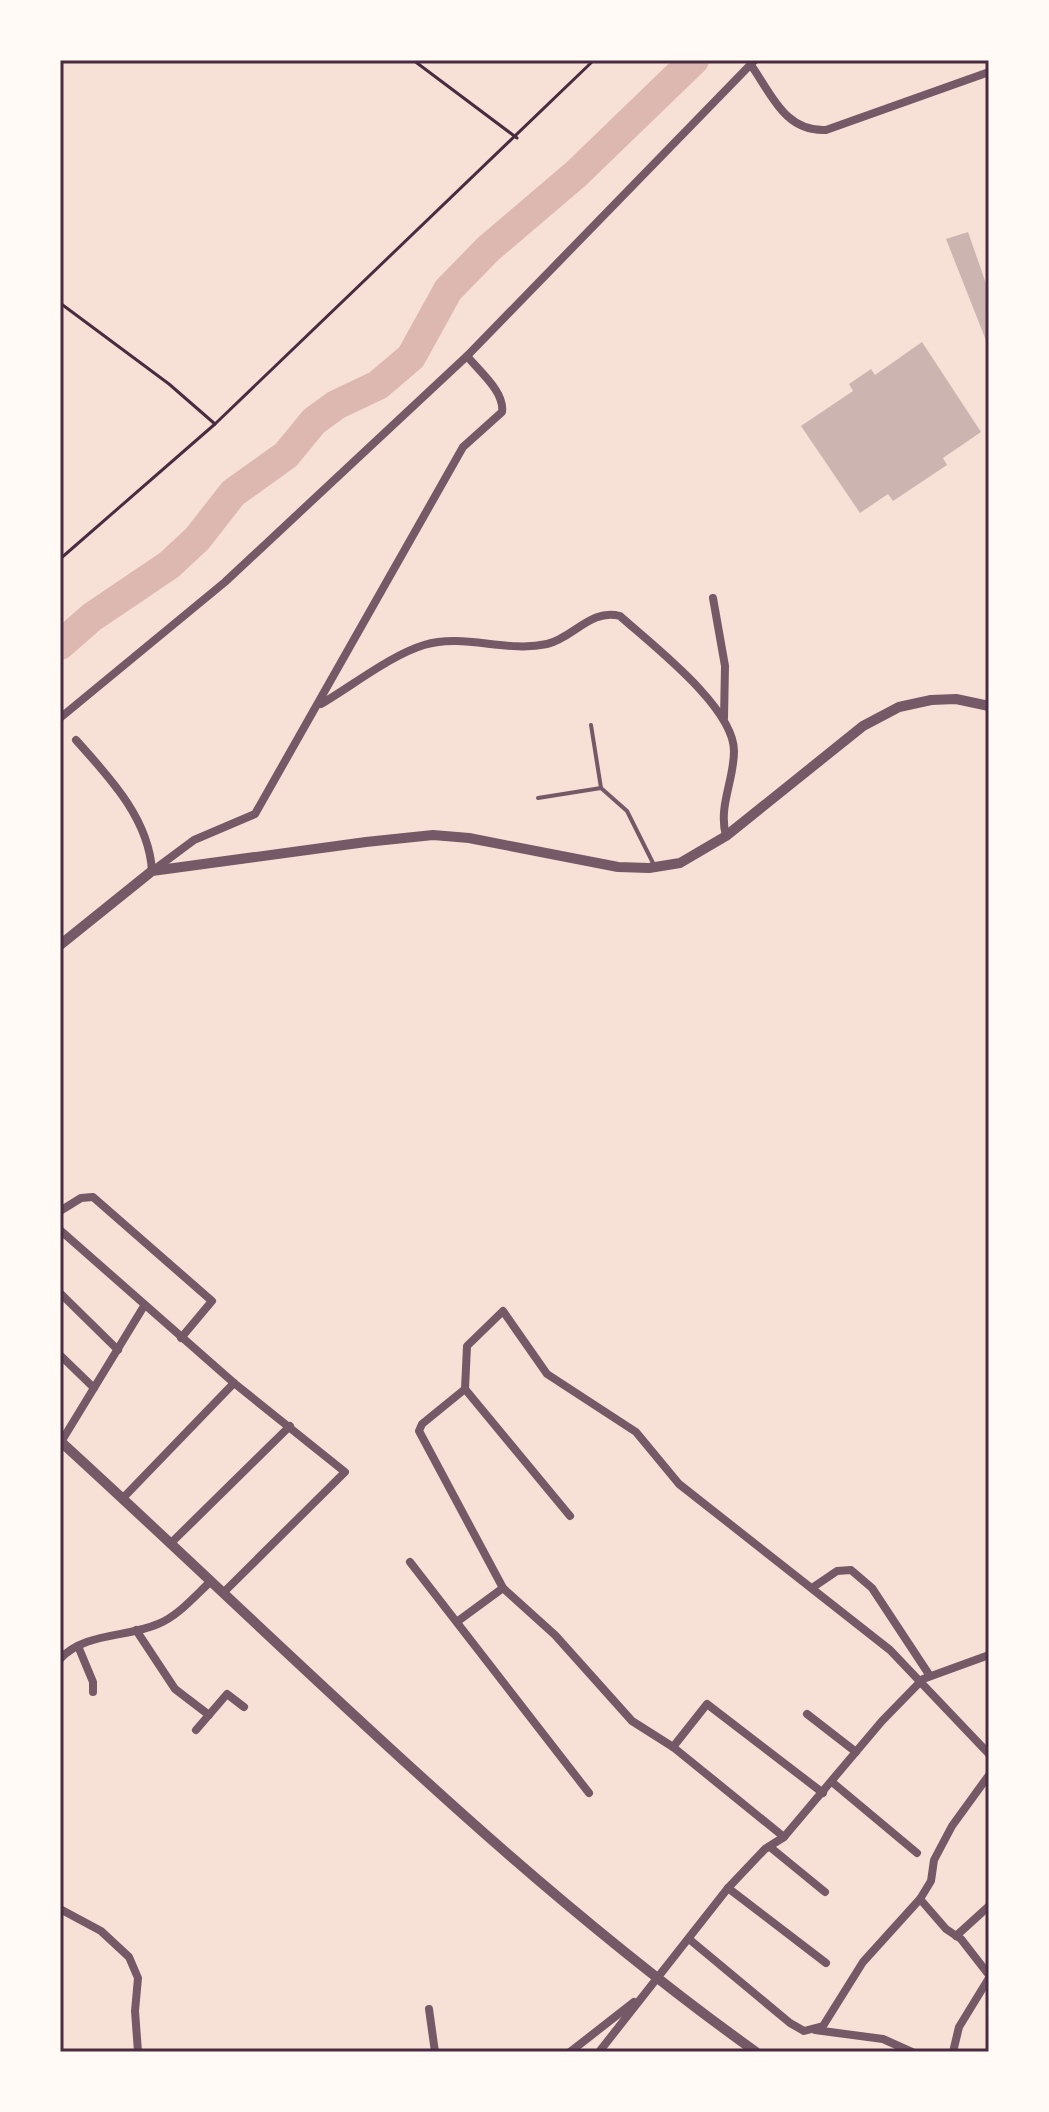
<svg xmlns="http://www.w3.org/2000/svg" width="1049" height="2112" font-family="'Sofia Sans Condensed',sans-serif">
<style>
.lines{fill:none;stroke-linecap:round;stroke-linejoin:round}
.river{stroke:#dcb8b0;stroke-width:30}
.building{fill:#ccb4b1}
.path{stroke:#4a2c40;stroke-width:3}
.service{stroke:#755966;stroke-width:4}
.minor{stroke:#755966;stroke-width:8}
.tertiary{stroke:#755966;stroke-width:10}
.neatline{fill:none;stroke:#4a2c40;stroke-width:3}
</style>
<rect width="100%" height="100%" fill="#f7e1d7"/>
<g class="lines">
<path class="river" d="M60,645L92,617L169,565L197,539L233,493L286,455L314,421L336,405L378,385L411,357L448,290L488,249L576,174L694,60"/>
</g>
<g class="building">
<path d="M968,232L989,292V348L946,239Z"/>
<path d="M922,342L981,432L943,458L947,465L893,501L888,494L860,513L801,426L853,391L849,384L871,369L875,375Z"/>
</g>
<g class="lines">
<g class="path">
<path d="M413,60L517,138"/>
<path d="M60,303L169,384L215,424"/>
<path d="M60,559L215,424L594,60"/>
</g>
<g class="service">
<path d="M591,725L601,788"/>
<path d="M538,798L601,788L627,811L654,865"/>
</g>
<g class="minor">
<path d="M751,65C772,95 785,132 826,130L989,72"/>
<path d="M713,598L725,666L724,718"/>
<path d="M321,704C352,686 391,655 424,645C464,633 506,653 547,644C573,638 591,608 620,616C651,644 734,707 734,751C734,781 718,806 726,836"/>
<path d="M60,718L225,582L467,356L755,60"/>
<path d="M76,740C110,778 149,819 152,871"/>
<path d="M155,869L194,840L255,814L463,447L502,412C505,392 479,371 467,356"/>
<path d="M60,1211L81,1198L93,1197L212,1301L181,1338"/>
<path d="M60,1230L234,1383L345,1472L224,1592"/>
<path d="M60,1293L118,1350"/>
<path d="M60,1355L94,1388"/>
<path d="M465,1389L570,1516"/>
<path d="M61,1442L144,1306"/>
<path d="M123,1498L234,1383"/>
<path d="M171,1543L290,1426"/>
<path d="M410,1562L589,1793"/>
<path d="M812,1588L837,1571L851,1570L872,1588L930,1676"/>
<path d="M458,1621L503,1588"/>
<path d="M136,1630L175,1689L209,1715"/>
<path d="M78,1646L93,1682V1692"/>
<path d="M60,1659C85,1632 126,1638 158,1624C178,1616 195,1596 211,1581"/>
<path d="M807,1714L856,1752"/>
<path d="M196,1730L227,1694L244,1707"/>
<path d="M673,1747L707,1704L823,1793"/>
<path d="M832,1782L917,1853"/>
<path d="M784,1837L673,1747L632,1721L555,1635L503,1588L419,1431L422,1424L465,1389L467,1346L503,1311L547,1374L636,1432L679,1484L890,1650L989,1754"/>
<path d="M770,1847L825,1892"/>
<path d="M728,1888L826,1963"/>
<path d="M920,1899L946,1929L961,1939L989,1975"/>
<path d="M60,1909L101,1931L129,1957L138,1978L135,2011L138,2052"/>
<path d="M956,1936L989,1906"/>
<path d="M689,1939L790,2023L804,2031L823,2026L863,1962L920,1899L931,1881L934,1860L952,1826L989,1775"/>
<path d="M429,2009L435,2052"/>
<path d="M815,2030L883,2039L912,2052"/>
<path d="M570,2052L634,2002"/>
<path d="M599,2052L728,1888L765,1849L784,1837L882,1721L923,1679L989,1655"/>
<path d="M953,2052L959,2027L989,1978"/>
</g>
<g class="tertiary">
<path d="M60,945L152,871L366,842L433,835L469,838L618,867L649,868L680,863L726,836L863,726L899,707L931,700L956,699L989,706"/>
<path d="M60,1441C288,1649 505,1872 756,2052"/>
</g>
</g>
<rect width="1049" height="2112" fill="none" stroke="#fffaf5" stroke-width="124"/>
<rect x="62" y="62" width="925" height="1988" class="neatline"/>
</svg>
